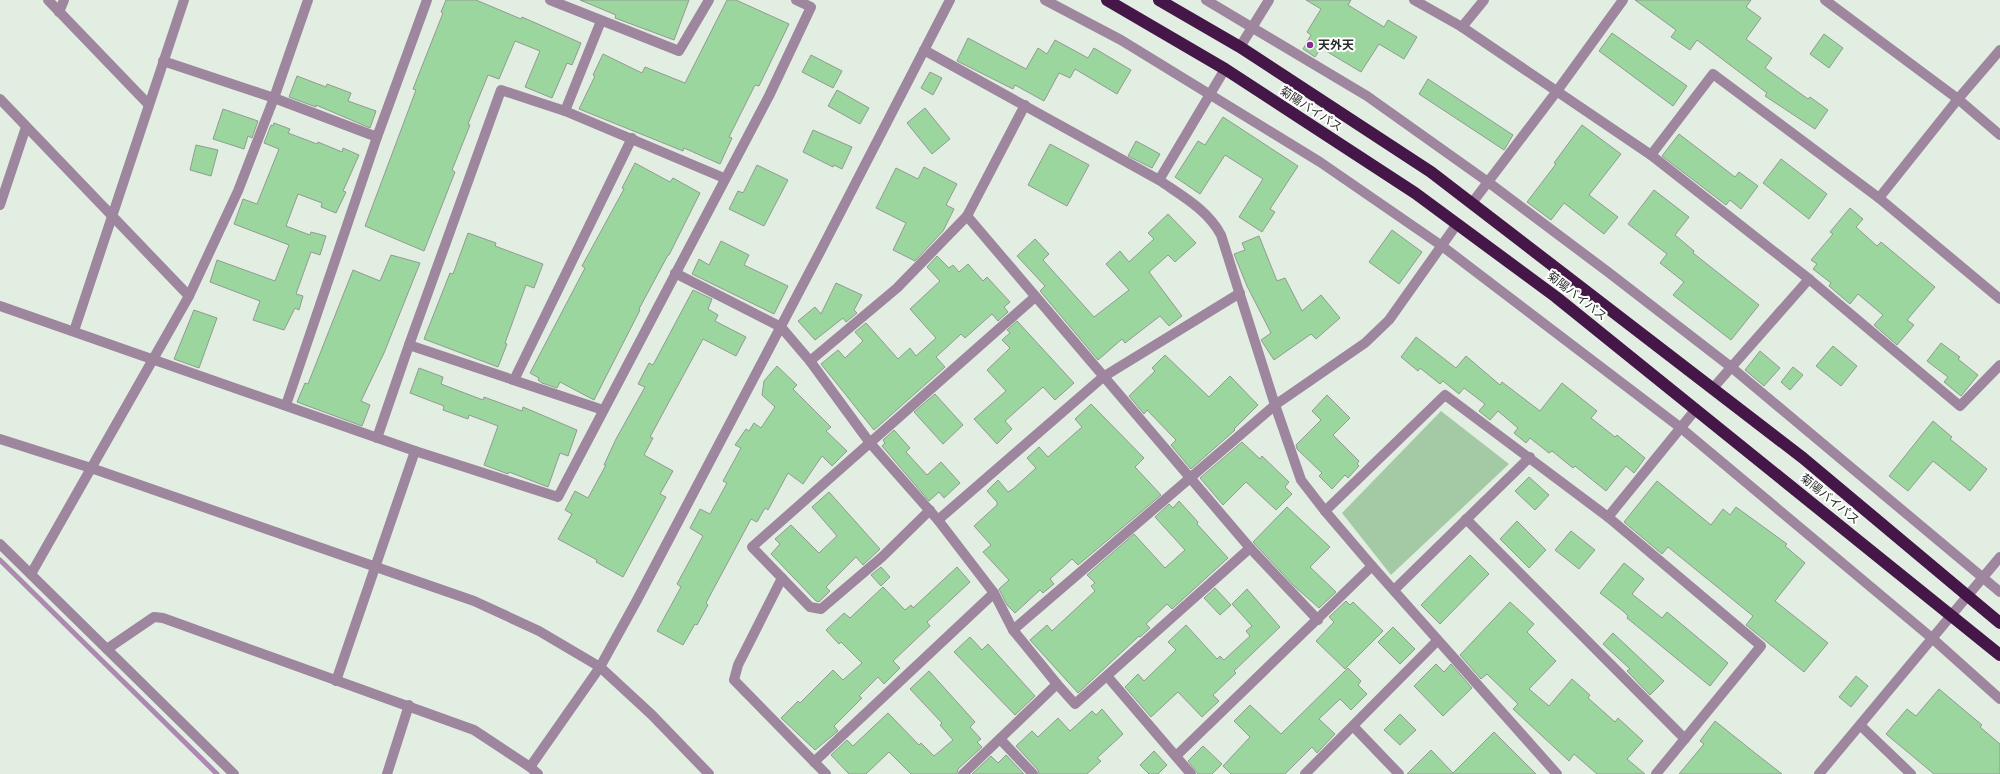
<svg xmlns="http://www.w3.org/2000/svg" width="2000" height="774" font-family="Mulish,'Noto Sans JP',sans-serif">
<style>
.green{fill:#a3caa4}
.lines{fill:none;stroke-linecap:round;stroke-linejoin:round}
.stream{stroke:#ad89b1;stroke-width:5}
.building{fill:#9bd69e;stroke:#919b91}
.minor{stroke:#9d869e;stroke-width:10}
.highway{stroke:#441748;stroke-width:12}
.poi-dot{fill:#8b2b94;stroke:#fff;stroke-width:1.5}
.labels{text-anchor:middle;stroke-width:4;stroke-linejoin:round;paint-order:stroke}
.poi-label{font-size:12px;font-weight:bold;fill:#292d29;stroke:#fff;text-anchor:start}
.street-label{font-size:12px;fill:#292d29;stroke:#fff}
</style>
<rect width="100%" height="100%" fill="#e3eee3"/>
<path class="green" d="M1441,411L1509,464L1391,575L1342,513Z"/>
<g class="lines">
<path class="stream" d="M0,560L217,774"/>
</g>
<g class="building">
<path d="M446,0H476L521,19L522,17L581,43L572,65L567,63L552,98L525,87L540,51L515,41L499,79L488,75L468,124L470,125L452,170L455,172L424,251L365,226L416,90L413,89L443,13L441,12Z"/>
<path d="M580,0H689L674,40L615,18L616,15Z"/>
<path d="M727,0H736L789,24L759,86L755,85L729,137L732,138L720,164L684,148L683,151L579,109L595,76L593,75L603,54L642,73L645,67L685,83Z"/>
<path d="M1306,0H1351L1348,5L1384,27L1388,20L1417,37L1404,59L1379,44L1361,72L1321,48L1315,57L1303,49L1311,35L1307,32L1321,9Z"/>
<path d="M1635,0H1751L1746,7L1761,18L1746,39L1772,58L1765,68L1808,99L1810,97L1828,110L1815,129L1765,96L1767,93L1697,40L1690,50L1671,37L1676,30Z"/>
<path d="M1612,33L1687,86L1673,106L1599,51Z"/>
<path d="M1824,34L1843,48L1829,68L1810,54Z"/>
<path d="M968,38L1026,69L1038,48L1047,54L1055,40L1088,58L1094,48L1131,70L1117,94L1075,69L1070,78L1059,73L1044,101L1015,85L1013,89L957,61Z"/>
<path d="M811,55L842,71L833,88L802,72Z"/>
<path d="M930,72L942,78L933,95L921,88Z"/>
<path d="M297,76L326,87L327,84L351,93L348,101L376,111L370,128L316,105V107L289,97Z"/>
<path d="M1428,79L1513,135L1504,150L1419,94Z"/>
<path d="M837,90L869,108L860,124L828,106Z"/>
<path d="M925,108L950,139L932,154L907,123Z"/>
<path d="M223,109L258,121L252,138L248,136L244,149L213,139Z"/>
<path d="M1223,117L1298,166L1270,209L1275,212L1262,232L1239,217L1263,179L1225,155L1200,194L1175,177L1198,141L1205,145Z"/>
<path d="M274,123L290,129L288,133L317,144L318,142L342,152L343,148L359,155L343,191L346,192L336,213L321,207L322,203L298,194L286,226L310,235L311,232L326,236L320,255L311,252L296,294L303,296L299,310L295,308L284,330L253,320L260,301L210,282L217,260L275,281L289,245L234,224L243,199L257,204L279,149L264,143L271,125L273,126Z"/>
<path d="M1582,125L1621,154L1589,195L1618,217L1604,234L1564,203L1551,220L1527,202L1556,164L1554,163Z"/>
<path d="M813,130L852,147L842,169L834,165L833,167L803,152Z"/>
<path d="M1679,134L1735,177L1739,172L1758,186L1741,209L1730,200L1726,205L1662,156Z"/>
<path d="M1136,141L1160,154L1152,168L1128,156Z"/>
<path d="M1050,144L1089,165L1067,206L1028,185Z"/>
<path d="M196,145L218,150L211,176L190,170Z"/>
<path d="M1781,159L1827,194L1809,219L1763,183Z"/>
<path d="M635,163L670,182L673,178L700,193L669,255H668L639,309L640,310L594,400L560,382L557,388L542,383L538,380L539,378L530,373L585,268L582,266L624,189L622,188Z"/>
<path d="M757,165L788,180L764,226L729,209L738,191L743,193Z"/>
<path d="M924,167L957,184L946,205L954,209L943,231L915,261L893,250L906,223L876,208L896,168L918,179Z"/>
<path d="M1654,190L1689,217L1675,235L1694,251L1693,253L1759,305L1731,340L1673,295L1684,282L1660,263L1667,254L1628,224Z"/>
<path d="M1850,208L1863,219L1856,227L1877,246L1881,242L1935,287L1907,320L1914,325L1897,345L1874,325L1883,315L1858,294L1850,304L1829,286L1831,283L1813,269L1817,264L1811,260L1833,234L1830,232Z"/>
<path d="M1168,214L1196,243L1175,262L1168,255L1149,272L1182,316L1169,326L1160,316L1125,343L1122,339L1098,360L1040,291L1045,286L1017,256L1035,239L1049,254L1043,260L1094,317L1129,290L1106,264L1120,251L1129,262L1154,239L1148,233Z"/>
<path d="M1392,230L1422,252L1399,284L1369,262Z"/>
<path d="M468,233L496,243L495,246L543,264L534,288L526,285L505,343L507,344L498,367L424,339L450,273L453,274Z"/>
<path d="M1259,236L1277,281L1285,278L1302,311L1321,295L1340,318L1316,339L1311,334L1274,360L1261,340L1271,333L1247,286L1234,254L1245,250L1242,243Z"/>
<path d="M721,241L749,255L744,265L788,286L774,314L692,274L699,259L709,265Z"/>
<path d="M391,255L420,263L384,353L361,401L370,405L362,426L297,402L305,383L308,384L353,270L380,281Z"/>
<path d="M937,256L949,268L953,265L959,272L968,264L983,281L987,277L1010,302L1004,307L1008,312L998,321L992,314L965,338L961,334L936,357L945,367L874,430L821,364L838,350L845,358L863,341L855,332L866,323L898,359L910,348L916,356L936,338L910,309L940,281L927,267Z"/>
<path d="M836,283L862,295L854,310L857,313L846,322L843,318L815,340L798,321L815,307L821,314Z"/>
<path d="M693,290L712,299L708,309L718,315L715,321L746,337L736,356L703,339L650,437L653,438L644,455L673,471L660,494L666,497L623,577L596,562L597,560L558,539L572,514L565,510L575,491L588,498L606,465H604L616,439L645,387L638,384L649,363L653,365Z"/>
<path d="M194,310L217,318L199,368L174,359Z"/>
<path d="M1017,321L1074,383L1055,400L1043,387L1005,421L1012,429L997,444L974,419L1006,391L987,370L1010,348L1002,340L1010,333L1007,330Z"/>
<path d="M1416,337L1456,368L1466,356L1500,385L1502,382L1540,411L1562,383L1597,411L1591,418L1615,437L1617,435L1645,458L1634,473L1626,466L1606,491L1575,466L1573,468L1552,451L1549,453L1530,438L1526,443L1514,433L1518,428L1498,411L1490,420L1479,411L1485,404L1464,388L1459,394L1443,381L1440,384L1420,368L1418,371L1401,357Z"/>
<path d="M1941,343L1960,357L1958,359L1978,375L1961,396L1944,382L1948,377L1927,361Z"/>
<path d="M1833,346L1857,366L1841,386L1816,366Z"/>
<path d="M1760,351L1780,368L1764,386L1745,370Z"/>
<path d="M1165,355L1209,397L1230,376L1258,405L1234,429L1235,430L1191,469L1171,445L1176,440L1147,410L1144,414L1129,396L1155,371L1152,368Z"/>
<path d="M777,366L797,385L793,389L831,427L826,431L847,451L832,466L822,456L803,484L788,473L768,510L765,508L757,522L751,519L706,603L708,605L697,625L695,624L683,645L657,631L681,587L677,584L703,536L690,528L700,509L710,514L727,483L723,481L741,448L735,445L746,429L749,431L754,423L761,428L775,407L762,395L764,381Z"/>
<path d="M1793,367L1803,375L1790,390L1781,382Z"/>
<path d="M419,368L443,377L441,384L483,400L484,397L522,411L523,407L577,430L568,456L560,453L548,487L509,472L508,474L484,465L498,426L469,415L468,419L443,410L444,406L410,393Z"/>
<path d="M935,394L963,425L943,444L914,412Z"/>
<path d="M1327,395L1350,418L1333,435L1359,461L1357,464L1359,466L1348,478L1345,475L1332,489L1319,476L1322,473L1297,449L1296,445L1321,420L1312,411Z"/>
<path d="M1091,404L1144,458L1135,467L1161,495L1078,565L1072,559L1050,579L1054,584L1043,593L1040,590L1015,613L1007,605L999,589L1009,580L983,552L991,545L974,526L997,505V502L987,491L998,480L1008,492L1013,489L1036,468L1027,458L1039,447L1048,457L1082,427L1075,419Z"/>
<path d="M1933,421L1952,437L1950,439L1987,469L1970,491L1933,461L1908,491L1889,476Z"/>
<path d="M894,430L910,448L906,452L927,475L941,462L960,483L944,498L939,492L929,501L882,446L885,443L883,440Z"/>
<path d="M1242,442L1260,459L1262,456L1289,482L1285,487L1292,494L1276,510L1246,482L1223,505L1200,478Z"/>
<path d="M1529,477L1549,495L1535,510L1515,491Z"/>
<path d="M1657,481L1711,525L1723,509L1730,515L1736,507L1787,544L1785,546L1805,563L1775,601L1828,643L1804,672L1746,625L1753,616L1668,547L1662,554L1624,522Z"/>
<path d="M829,492L880,549L863,565L856,557L826,587L830,591L819,602L816,601L771,554L780,544L775,539L791,525L819,553L837,536L812,507Z"/>
<path d="M1179,501L1198,522L1197,524L1228,558L1172,609L1167,604L1146,624L1150,628L1140,637L1139,636L1078,693L1030,640L1047,625L1052,631L1095,591L1091,586L1095,583L1087,575L1134,534L1165,568L1185,550L1155,517L1169,504L1173,508Z"/>
<path d="M1287,507L1330,547L1310,567L1336,592L1319,608L1294,586L1253,542Z"/>
<path d="M1517,521L1546,550L1529,568L1500,539Z"/>
<path d="M1571,531L1595,550L1579,569L1555,550Z"/>
<path d="M1470,555L1489,574L1440,624L1421,605Z"/>
<path d="M1624,563L1644,579L1632,594L1662,618L1667,612L1728,663L1710,686L1627,618L1628,616L1623,611L1600,593Z"/>
<path d="M881,567L890,577L881,586L871,575Z"/>
<path d="M957,567L970,582L927,622L930,626L893,661L900,668L884,684L878,677L859,696L862,698L834,726L838,731L815,750L781,718L798,701L800,703L833,670L843,680L862,663L841,642L839,644L826,630L844,613L850,618L883,587L905,610L911,605L913,608Z"/>
<path d="M1215,588L1231,605L1220,615L1204,598Z"/>
<path d="M1247,589L1280,627L1234,671L1236,673L1213,695L1219,701L1202,717L1178,692L1151,717L1125,687L1138,674L1144,681L1176,650L1168,642L1186,625L1217,659L1220,656L1224,660L1250,636L1246,631L1252,626L1232,604Z"/>
<path d="M1346,601L1350,605L1353,602L1383,631L1345,669L1316,641L1334,622L1329,617Z"/>
<path d="M1510,602L1534,624L1527,632L1556,661L1529,689L1549,706L1572,679L1590,695L1588,698L1615,722L1618,718L1643,741L1627,759L1645,774H1597L1574,754L1569,761L1513,709L1518,704L1487,674L1481,679L1460,655Z"/>
<path d="M1393,627L1415,649L1400,664L1378,642Z"/>
<path d="M1613,633L1664,681L1650,695L1627,671L1630,669L1603,644Z"/>
<path d="M970,637L982,650L988,644L1035,696L1015,715L954,652Z"/>
<path d="M1436,664L1444,672L1451,664L1472,688L1443,716L1414,686Z"/>
<path d="M1348,668L1361,681L1358,685L1367,694L1351,710L1340,699L1319,719L1335,734L1317,753L1312,747L1285,774H1231L1223,766L1250,737L1234,721L1250,705L1281,734Z"/>
<path d="M929,671L975,722L970,727L981,739L977,742L982,747L958,769L957,774H911L889,752L866,774H849L831,755L847,740L853,746L888,713L919,745L921,743L934,756L953,740L940,725L942,723L910,689Z"/>
<path d="M1856,676L1868,686L1851,707L1839,697Z"/>
<path d="M1939,689L1982,725L1980,727L2000,744V774H1934L1886,734L1907,709L1916,716Z"/>
<path d="M1102,709L1123,734L1097,758L1101,761L1087,774H1039L1038,770L1016,746L1032,731L1038,737L1058,718L1070,731L1092,711L1096,715Z"/>
<path d="M1400,714L1416,730L1400,745L1384,730Z"/>
<path d="M1715,721L1755,753L1782,774H1679L1704,744L1700,741Z"/>
<path d="M1494,732L1536,774H1407L1431,750L1453,773Z"/>
<path d="M1203,746L1222,764L1212,774H1198L1188,761Z"/>
<path d="M1154,751L1167,765L1158,774H1149L1140,765Z"/>
<path d="M1006,755L1024,774H972L991,756L998,763Z"/>
</g>
<g class="lines">
<g class="minor">
<path d="M48,0L149,105"/>
<path d="M550,0L679,51L709,0"/>
<path d="M1045,0L1121,40L1320,162L1442,246L1681,428L1933,639L2000,699"/>
<path d="M1206,0L1367,96L1488,182L1608,272L1731,367L2000,592"/>
<path d="M1414,0L1462,27L1651,155L1809,279L1960,406L2000,365"/>
<path d="M1825,0L1958,99L2000,135"/>
<path d="M59,12L64,0"/>
<path d="M1462,27L1484,0"/>
<path d="M1240,47L1269,0"/>
<path d="M924,50L1159,180C1182,196 1208,210 1221,235L1275,405L1301,480L1325,511L1372,566L1557,774"/>
<path d="M163,61L274,98L377,137"/>
<path d="M0,99L189,296"/>
<path d="M565,111L601,21"/>
<path d="M1651,155L1713,74L1879,198L2000,299"/>
<path d="M1159,180L1225,69"/>
<path d="M1879,198L1958,99L2000,50"/>
<path d="M1472,203L1557,91L1623,0"/>
<path d="M0,205L26,127"/>
<path d="M967,216L1250,548L1318,620"/>
<path d="M675,273L781,327L810,361L870,443L938,520L994,593L1013,630L1057,684L1075,704L1250,548"/>
<path d="M0,306L415,451L558,497L769,96L811,7L796,0"/>
<path d="M74,331L184,0"/>
<path d="M409,345L603,410"/>
<path d="M810,361L897,288L967,216L1025,105"/>
<path d="M514,380L632,138"/>
<path d="M1713,388L1809,279"/>
<path d="M286,405L377,137L427,0"/>
<path d="M377,438L409,345L501,90L565,111L724,178"/>
<path d="M0,439L91,468L474,601L539,631L600,667L652,715L709,774"/>
<path d="M930,510L882,557L821,609L810,607L752,547L1035,297"/>
<path d="M1325,511L1445,395L1608,517L1761,646L1656,774"/>
<path d="M1608,517L1696,409"/>
<path d="M1466,519L1685,739"/>
<path d="M938,520L1103,377L1240,293"/>
<path d="M0,544L234,774"/>
<path d="M31,574L189,296L238,191L274,98L308,0"/>
<path d="M782,578L738,665L734,680L826,774"/>
<path d="M1394,590L1530,457"/>
<path d="M1013,630L1275,405L1365,343L1389,320L1457,224"/>
<path d="M107,649L154,617L163,618L474,730L530,767L538,774"/>
<path d="M1107,676L1191,774"/>
<path d="M336,681L415,451"/>
<path d="M1353,726L1399,774"/>
<path d="M1861,726L1911,774"/>
<path d="M1000,739L1033,774"/>
<path d="M1176,756L1372,566"/>
<path d="M814,762L994,593"/>
<path d="M530,767L600,667L637,600L820,252L950,0"/>
<path d="M387,774L409,705"/>
<path d="M963,774L1057,684"/>
<path d="M1305,774L1437,641"/>
<path d="M1819,774L2000,557"/>
</g>
<g class="highway">
<path d="M1107,0L1225,69L1415,193L1556,297L2000,655"/>
<path d="M1159,0L1240,47L1431,172L1803,458L2000,623"/>
</g>
</g>
<circle class="poi-dot" cx="1310" cy="45" r="4"/>
<g class="labels">
<g class="poi-label">
<text x="1318" y="49">天外天</text>
</g>
<g class="street-label">
<text transform="translate(1311 109) rotate(33)" y="4">菊陽バイパス</text>
<text transform="translate(1577 296) rotate(38)" y="4">菊陽バイパス</text>
<text transform="translate(1830 499) rotate(39)" y="4">菊陽バイパス</text>
</g>
</g>
</svg>
